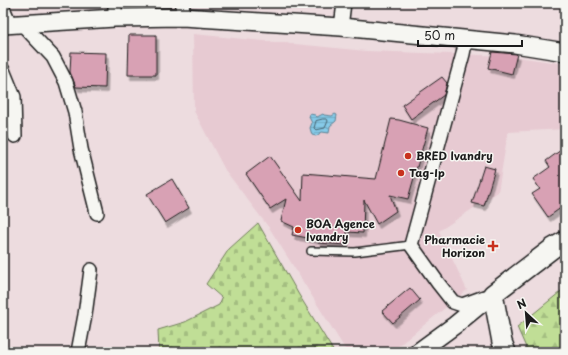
<svg xmlns="http://www.w3.org/2000/svg" width="568" height="355" font-family="'Playpen Sans',sans-serif">
<style>
.built{fill:#e7cad2}
.forest{fill:url(#forest-firs);stroke:#6e7d59}
.cemetery{fill:url(#cemetery-stones);stroke:#6e7d59}
.water{fill:url(#water-rules);stroke:#5c8496}
.lines{fill:none;stroke-linecap:round;stroke-linejoin:round}
.shore{stroke:#46626e;stroke-width:1}
.building{fill:#d8a1b4;stroke:#1c1c1c;filter:url(#shadow)}
.service-casing{stroke:#1c1c1c;stroke-width:10}
.minor-casing{stroke:#1c1c1c;stroke-width:16}
.tertiary-casing{stroke:#1c1c1c;stroke-width:20}
.secondary-casing{stroke:#1c1c1c;stroke-width:22}
.service{stroke:#f6f6f2;stroke-width:7}
.minor{stroke:#f6f6f2;stroke-width:13}
.tertiary{stroke:#f6f6f2;stroke-width:17}
.secondary{stroke:#f6f6f2;stroke-width:19}
.poi-dot{fill:#c8321e;stroke:#f6f6f2;stroke-width:1.5}
.labels{text-anchor:middle;stroke-width:3;stroke-linejoin:round;paint-order:stroke}
.poi-label{font-size:11px;font-weight:bold;fill:#1c1c1c;stroke:#f6f6f2;text-anchor:start}
</style>
<defs>
<pattern id="forest-firs" width="22" height="20" patternUnits="userSpaceOnUse"><rect width="22" height="20" fill="#c0de96"/><path d="M5 1l3.5 6h-7zM16 11l3.5 6h-7z" fill="#a4be81"/></pattern>
<pattern id="cemetery-stones" width="16" height="16" patternUnits="userSpaceOnUse"><rect width="16" height="16" fill="#c0de96"/><path d="M2 7V4a2 2 0 0 1 4 0v3zM10 15v-3a2 2 0 0 1 4 0v3z" fill="#a4be81"/></pattern>
<pattern id="water-rules" width="6" height="5" patternUnits="userSpaceOnUse"><rect width="6" height="5" fill="#86cae8"/><path d="M0 2.5h6" fill="none" stroke="#73adc6"/></pattern>
<filter id="shadow"><feDropShadow dx="2.5" dy="4.5" stdDeviation="0" flood-color="#0004"/></filter>
</defs>
<rect width="100%" height="100%" fill="#eddcdf"/>
<filter id="ink" filterUnits="userSpaceOnUse"><feTurbulence type="fractalNoise" baseFrequency=".025" numOctaves="2"/><feDisplacementMap in="SourceGraphic" scale="8" xChannelSelector="R" yChannelSelector="G"/><feConvolveMatrix kernelMatrix="1 2 1 2 8 2 1 2 1" color-interpolation-filters="sRGB"/></filter>
<g filter="url(#ink)">
<path class="built" d="M193,34L366,51L510,56L565,64V129L508,132L498,192L439,231L467,290L391,352H347L270,229L225,170L194,111Z"/>
<path class="forest" d="M565,288V352H528L517,327Z"/>
<path class="cemetery" d="M258,223L299,295L334,352H159L158,330L185,322L219,305L222,298L206,284L229,249Z"/>
<path class="water" d="M310,114L315,115L317,117L323,114L324,115L332,116L335,114L337,115L336,121L330,126L329,133L322,132L316,136L312,135L310,128L312,123L309,117Z"/>
<g class="lines">
<path class="shore" d="M323,119H327L328,121L325,128L316,130L314,128L316,121Z"/>
</g>
<g class="building">
<path d="M129,35H156V75H128Z"/>
<path d="M71,52L106,53L105,88L76,87L70,72Z"/>
<path d="M492,52L517,54L512,74L488,68Z"/>
<path d="M442,77L447,83L444,95L411,119L402,105Z"/>
<path d="M391,119L399,120L428,128L408,199L390,195L396,211L377,224L364,200L363,233L347,232L346,245L318,243V240L292,235L294,227L281,221L286,199L270,209L246,174L270,156L302,201L303,173L376,179Z"/>
<path d="M565,147V205L548,217L532,194L540,189L533,179L550,167L546,161Z"/>
<path d="M484,166L495,169L484,206L472,203Z"/>
<path d="M172,179L189,208L165,223L147,194Z"/>
<path d="M410,288L420,300L393,323L382,311Z"/>
</g>
<g class="lines">
<g class="service-casing">
<path id="service" d="M311,251L355,252L411,245"/>
</g>
<g class="minor-casing">
<g id="minor">
<path d="M3,8L10,24"/>
<path d="M182,17L183,3"/>
<path d="M115,18V3"/>
<path d="M21,23L53,57L66,82L75,112L81,149L97,213"/>
<path d="M341,27L344,3"/>
<path d="M466,39L463,54L411,245L438,283L453,302L462,305L484,297"/>
<path d="M3,70L14,97L15,136"/>
<path d="M78,352L85,315L91,270"/>
</g>
</g>
<g class="tertiary-casing">
<g id="tertiary">
<path d="M3,25L115,18L182,17L341,27L515,44L565,52"/>
<path d="M418,352L455,325L493,294"/>
</g>
</g>
<g class="secondary-casing">
<path id="secondary" d="M506,352L502,342L493,294L553,248L565,241"/>
</g>
<use href="#service" class="service"/>
<use href="#minor" class="minor"/>
<use href="#tertiary" class="tertiary"/>
<use href="#secondary" class="secondary"/>
</g>
</g>
<g class="poi-dot">
<circle cx="408" cy="156" r="4"/>
<circle cx="401" cy="173" r="4"/>
<circle cx="298" cy="230" r="4"/>
<path d="M491 240h4v4h4v4h-4v4h-4v-4h-4v-4h4z"/>
</g>
<g class="labels">
<g class="poi-label">
<text x="416" y="160">BRED Ivandry</text>
<text x="409" y="177">Tag-Ip</text>
<text x="306" y="228">BOA Agence<tspan x="306" dy="13">Ivandry</tspan></text>
<text x="485" y="244" text-anchor="end">Pharmacie<tspan x="485" dy="13">Horizon</tspan></text>
</g>
</g>
<rect width="568" height="355" fill="none" stroke="#f6f6f2" stroke-width="16"/>
<rect x="8" y="8" width="552" height="339" fill="none" stroke="#1c1c1c" stroke-width="1.5" filter="url(#ink)"/>
<g transform="translate(526 313) rotate(334)" stroke="#f6f6f2" stroke-width="3" paint-order="stroke">
<path d="M0-3L7 15L0 10L-7 15Z" fill="#1c1c1c"/>
<text y="-6" font-size="11" font-weight="bold" text-anchor="middle" fill="#1c1c1c">N</text>
</g>
<path d="M418 40v6h104v-6" fill="none" stroke="#1c1c1c" stroke-width="2"/>
<text x="424" y="40" font-size="12" fill="#1c1c1c" stroke="#f6f6f2" stroke-width="3" paint-order="stroke">50 m</text>
</svg>
